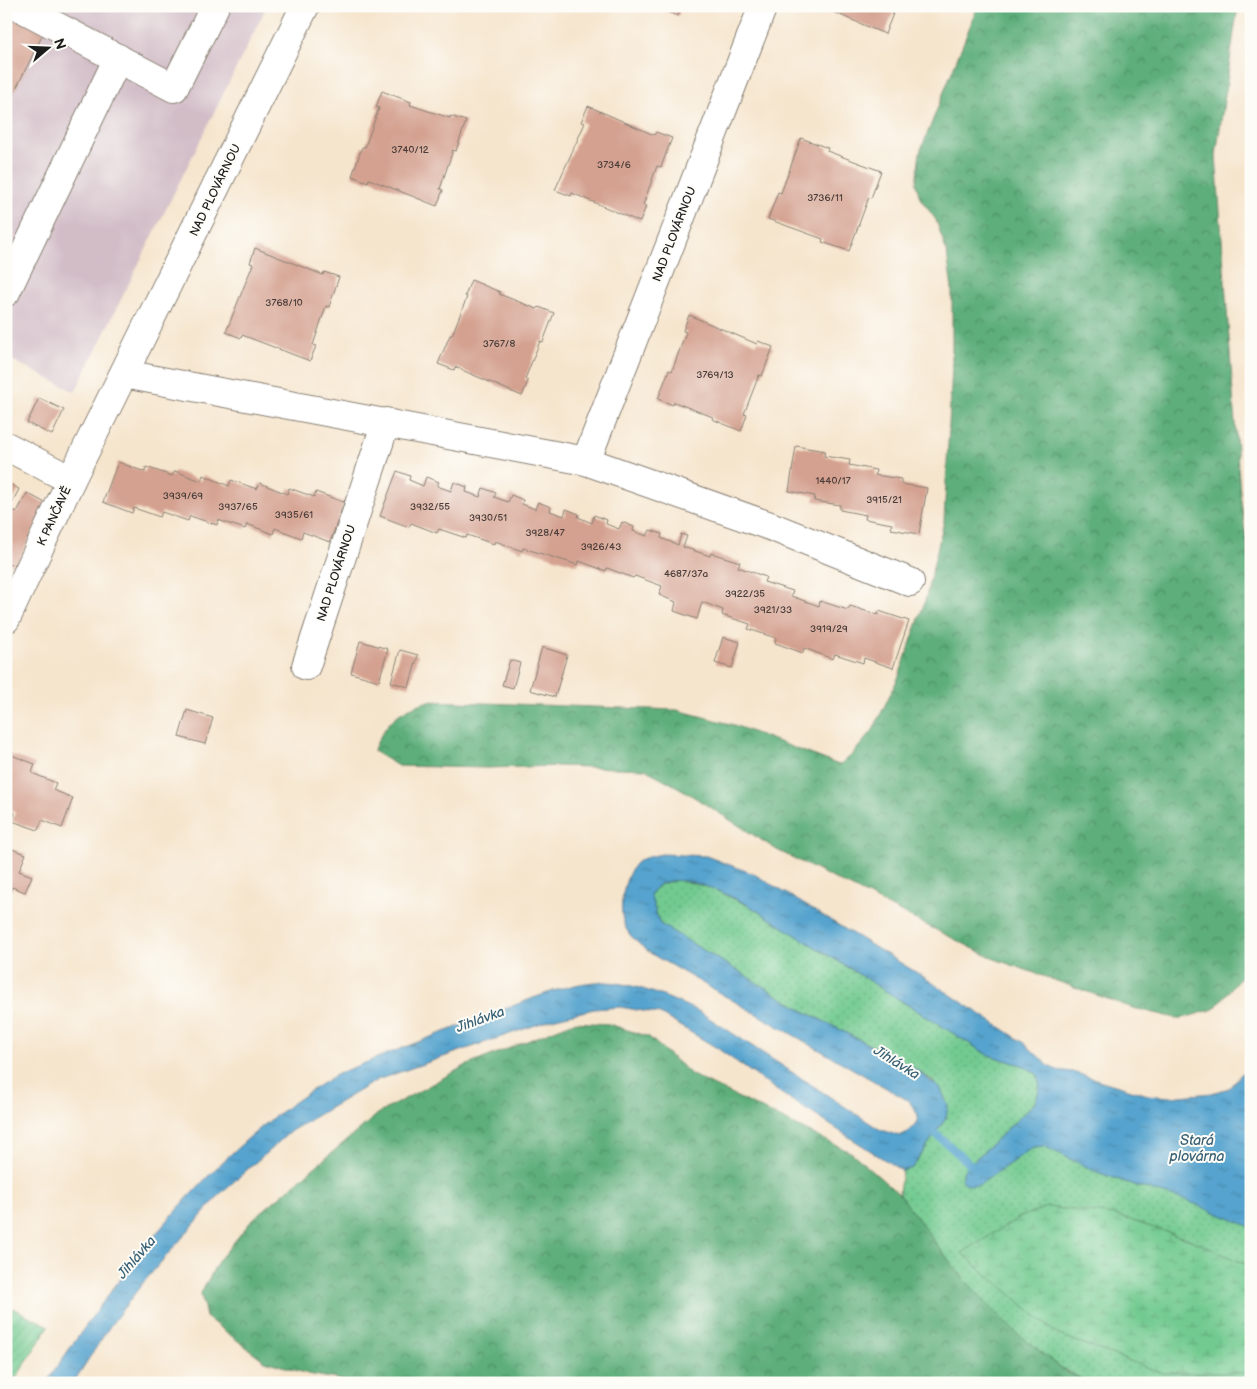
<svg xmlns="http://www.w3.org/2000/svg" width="1257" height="1389" font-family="'Balsamiq Sans',sans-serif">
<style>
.industrial{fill:#d2bdc7}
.grass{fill:url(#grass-dots);stroke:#477356}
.forest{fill:url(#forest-crowns);stroke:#3c654b}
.wetland{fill:url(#wetland-marsh);stroke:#477356}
.garden{fill:url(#garden-furrows);stroke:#477356}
.water{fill:url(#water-ripples);stroke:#386075}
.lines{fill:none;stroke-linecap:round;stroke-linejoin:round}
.stream{stroke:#55a3ce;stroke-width:8}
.building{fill:#d4a190}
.minor-casing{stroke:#898074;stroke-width:30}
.minor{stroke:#fff;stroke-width:28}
.labels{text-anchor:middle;stroke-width:4;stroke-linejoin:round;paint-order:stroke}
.number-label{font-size:10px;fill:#4a3d39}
.street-label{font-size:12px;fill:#1c1c1c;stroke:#fdfcf7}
.water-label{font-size:14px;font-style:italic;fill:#386075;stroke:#fdfcf7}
</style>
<defs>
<pattern id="grass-dots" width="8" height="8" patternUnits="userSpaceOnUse" patternTransform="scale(1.25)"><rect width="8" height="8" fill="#72ca90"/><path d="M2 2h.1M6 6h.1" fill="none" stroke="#62ad7c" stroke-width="1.8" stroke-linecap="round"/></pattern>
<pattern id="forest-crowns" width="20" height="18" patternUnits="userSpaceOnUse" patternTransform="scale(1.25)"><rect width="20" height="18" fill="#5dae7a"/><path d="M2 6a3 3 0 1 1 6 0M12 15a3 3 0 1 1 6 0" fill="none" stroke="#4c8d63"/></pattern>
<pattern id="wetland-marsh" width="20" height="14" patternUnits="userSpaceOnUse" patternTransform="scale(1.25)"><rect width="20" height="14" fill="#72ca90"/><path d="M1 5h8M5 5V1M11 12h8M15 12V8" fill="none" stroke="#62ad7c"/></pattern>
<pattern id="garden-furrows" width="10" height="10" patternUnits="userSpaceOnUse" patternTransform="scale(1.25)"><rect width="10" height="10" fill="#72ca90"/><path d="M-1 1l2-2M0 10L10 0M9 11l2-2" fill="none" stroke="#62ad7c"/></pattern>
<pattern id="water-ripples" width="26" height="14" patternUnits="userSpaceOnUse" patternTransform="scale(1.25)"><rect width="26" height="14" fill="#55a3ce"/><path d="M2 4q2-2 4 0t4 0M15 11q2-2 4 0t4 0" fill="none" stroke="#4684a6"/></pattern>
</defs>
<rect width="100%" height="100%" fill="#fdfcf7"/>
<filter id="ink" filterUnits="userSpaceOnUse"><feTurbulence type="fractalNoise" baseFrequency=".02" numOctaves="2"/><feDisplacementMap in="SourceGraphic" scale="10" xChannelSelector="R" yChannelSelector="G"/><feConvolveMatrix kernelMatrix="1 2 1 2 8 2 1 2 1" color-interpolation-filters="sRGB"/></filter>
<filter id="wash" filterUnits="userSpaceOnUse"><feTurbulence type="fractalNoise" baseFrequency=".0096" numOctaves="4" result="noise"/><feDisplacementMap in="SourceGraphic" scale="20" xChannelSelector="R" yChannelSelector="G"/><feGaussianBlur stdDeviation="1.12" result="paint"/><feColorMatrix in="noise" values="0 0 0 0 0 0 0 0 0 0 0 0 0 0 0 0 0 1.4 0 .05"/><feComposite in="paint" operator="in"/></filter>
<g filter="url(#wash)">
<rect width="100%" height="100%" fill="#f6e5cd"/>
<path class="industrial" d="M6,6H267L75,392L6,357Z"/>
<path class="grass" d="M678,880L709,887L751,907L988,1055L1025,1066L1038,1075L1040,1087L1035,1103L964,1170L979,1185L1033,1147L1044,1146L1097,1172L1137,1186L1185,1199L1251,1227V1383H1091C1011,1350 949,1262 899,1194L902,1171L912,1168L946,1118L933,1081L914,1068L802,1010L660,924L650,895C656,883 665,883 678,880Z"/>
<g class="forest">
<path d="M978,6H1238L1216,155L1240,493L1251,576V965L1214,1009L1180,1019L1133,1008L992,958L777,850L683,790L645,769L560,766L486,768L398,766L373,751C387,720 397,711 429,701L677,710L734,725L839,765L851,756L873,730L899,676L925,601L944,521L952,367V289L947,253L936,220L920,198L916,184L920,152Z"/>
<path d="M574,1022L609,1024L649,1037L692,1075L852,1153L901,1196L958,1273L1015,1332L1068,1373L1091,1383H358L308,1374L265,1361L206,1317L201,1293L219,1260L253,1219L379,1113L463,1067Z"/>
</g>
<path class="wetland" d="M1047,1207L1115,1215L1194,1241L1251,1267V1373H1162L1057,1334L962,1253L1020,1217Z"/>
<path class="garden" d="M6,1305L49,1326L13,1383H6Z"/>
<path class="water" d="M662,854L706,856L754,874L919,974L1023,1042L1050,1067L1057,1070L1072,1072L1148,1095L1170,1097L1212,1093L1229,1088L1251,1063V1227L1185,1200L1137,1186L1097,1172L1044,1146L1033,1147L979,1185H968L962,1180L964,1170L1035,1103L1040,1087L1038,1075L1025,1066L988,1055L748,905C725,894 667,862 650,895L660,924L802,1010L914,1068L941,1089L948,1106L946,1118L912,1168L902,1171L779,1092L717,1048L660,1014L620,1007L594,1009L556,1018L377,1080L291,1131L222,1192L142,1284L110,1326L73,1383H46C123,1270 211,1149 331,1078C343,1070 359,1066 372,1060C405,1047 438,1034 471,1022C505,1010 560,984 595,982C630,980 669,998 700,1012L879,1129L899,1136C910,1132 917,1127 918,1115L909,1101L653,955C642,946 629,938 624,924C618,907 624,876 636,863C643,857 653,856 662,854Z"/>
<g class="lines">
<path class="stream" d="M929,1128L970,1164"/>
</g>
<g id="blocks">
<g class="building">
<path d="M653,6H682L678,16Z"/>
<path d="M819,6H896L885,34Z"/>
<path d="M6,13L44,32L6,109Z"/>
<path d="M382,91L411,102L410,105L450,118V116L466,121L456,151L453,150L440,189L443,190L437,206L369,179L368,182L352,176L362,147H365L379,108L376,107Z"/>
<path d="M588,106L654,135L656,132L672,138L661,167L657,166L643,205L646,206L640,222L572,193L571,196L555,190L585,123L581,122Z"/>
<path d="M801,138L828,148L827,151L881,171L871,198L869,197L849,251L822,242L823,239L768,219L778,192L781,193Z"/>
<path d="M255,248L323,275L324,272L339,277L329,307L326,306L313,345L316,346L310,361L242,335L241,338L226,332L253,264L250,263Z"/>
<path d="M471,280L500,292L499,294L537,309L539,307L554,313L543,342L540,341L525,379L528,381L522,396L455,367L454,370L438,364L450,335H452L467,297L465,296Z"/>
<path d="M689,315L757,344L758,341L773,347L762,376L759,375L744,414L747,415L741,431L712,419L713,417L674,402L673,405L658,399L669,370L672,371L686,332L683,331Z"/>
<path d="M39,398L64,410L52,435L27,423Z"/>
<path d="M796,446L825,451L824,456L850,460L849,465L876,470L875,475L901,479V484L927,488L919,534L891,529L892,524L865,519L866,515L840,510V505L814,501L815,496L789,491Z"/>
<path d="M118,462L145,472L146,467L172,476L175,471L201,481L203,475L229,486L231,480L257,489L260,483L287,494L289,488L314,497L316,492L343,502L345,500L330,542L303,532L301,538L275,528L273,534L247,524L245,529L218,520L217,525L190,516L188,521L162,512L160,517L134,508L132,513L103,502Z"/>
<path d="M397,471L410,476L409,480L423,486L426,477L439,482L437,486L451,491L454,482L467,487L466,492L480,497L483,488L496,493L494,497L508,502L511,495L523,500L522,504L535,509L538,502L551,507L550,511L564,516L566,509L579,514L578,517L592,523L594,515L607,520L606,524L619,529L622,522L634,527L633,531L647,536L650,530L662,534L661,538L678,545L681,534L687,536L683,547L710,556L711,553L740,562L738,567L766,577L764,582L793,591L791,596L819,606L820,601L848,610L850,606L878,615L879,611L909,621L893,668L864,658L863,663L835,654L833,659L804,648L803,653L775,643L776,638L748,629L750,624L722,615L723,610L702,602L697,619L674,611L676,602L659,595L662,586L635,576L633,578L607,568L606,571L579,561L578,565L523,548L522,551L495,541L494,544L467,535L466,538L439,529L437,533L411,523L409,527L380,516Z"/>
<path d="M6,482L19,489L9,509L17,512L27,493L47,504L17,564L6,565Z"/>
<path d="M723,637L740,642L732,668L715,663Z"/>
<path d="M360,641L388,649L379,681L351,673Z"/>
<path d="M542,647L567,655L555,697L530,690Z"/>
<path d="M400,650L418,655L409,687L391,682Z"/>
<path d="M510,660L520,663L513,688L502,685Z"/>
<path d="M187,710L213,718L205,744L179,737Z"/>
<path d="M6,753L35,764L32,773L56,783L53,790L73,798L62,828L42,820L38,830L12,821L15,813L11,809L9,797L6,796Z"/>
<path d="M6,847L26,854L19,871L32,876L25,892L12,887L8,897Z"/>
</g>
</g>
</g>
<g filter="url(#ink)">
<use href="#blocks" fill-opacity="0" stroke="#898074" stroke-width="1"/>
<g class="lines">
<g class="minor-casing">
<g id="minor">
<path d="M18,6L174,88L215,6"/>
<path d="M6,292L118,58"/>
<path d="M124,374L586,461L770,526L910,582"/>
<path d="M6,446L71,480"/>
<path d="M586,461L763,6"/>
<path d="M6,619L71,480L305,6"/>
<path d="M306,666L386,422"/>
</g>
</g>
<use href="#minor" class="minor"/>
</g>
</g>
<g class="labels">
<g class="number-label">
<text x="410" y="153">3740/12</text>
<text x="614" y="168">3734/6</text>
<text x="825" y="201">3736/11</text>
<text x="284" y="306">3768/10</text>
<text x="499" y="347">3767/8</text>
<text x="715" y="378">3769/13</text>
<text x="833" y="484">1440/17</text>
<text x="183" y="499">3939/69</text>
<text x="884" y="503">3915/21</text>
<text x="238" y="510">3937/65</text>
<text x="430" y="510">3932/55</text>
<text x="294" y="518">3935/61</text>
<text x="488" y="521">3930/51</text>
<text x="545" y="536">3928/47</text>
<text x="601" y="550">3926/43</text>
<text x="686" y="577">4687/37a</text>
<text x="745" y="597">3922/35</text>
<text x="773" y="613">3921/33</text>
<text x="829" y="632">3919/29</text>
</g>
<g class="street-label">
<text transform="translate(215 190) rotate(-64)" y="4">NAD PLOVÁRNOU</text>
<text transform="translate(674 234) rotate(-69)" y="4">NAD PLOVÁRNOU</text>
<text transform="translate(54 516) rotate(-65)" y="4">K PANČAVĚ</text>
<text transform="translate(336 573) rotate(-72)" y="4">NAD PLOVÁRNOU</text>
</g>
<g class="water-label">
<text transform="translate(480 1019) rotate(-20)" y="5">Jihlávka</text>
<text transform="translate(897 1062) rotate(32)" y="5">Jihlávka</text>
<text x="1197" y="1145">Stará<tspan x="1197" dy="16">plovárna</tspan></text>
<text transform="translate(136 1257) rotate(-49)" y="5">Jihlávka</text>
</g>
</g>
<rect width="1257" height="1389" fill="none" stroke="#fdfcf7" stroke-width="25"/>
<g transform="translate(48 48) rotate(71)" stroke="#fdfcf7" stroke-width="4" paint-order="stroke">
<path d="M0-4L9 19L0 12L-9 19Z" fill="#1c1c1c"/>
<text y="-8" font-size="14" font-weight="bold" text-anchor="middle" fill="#1c1c1c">N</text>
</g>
</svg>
